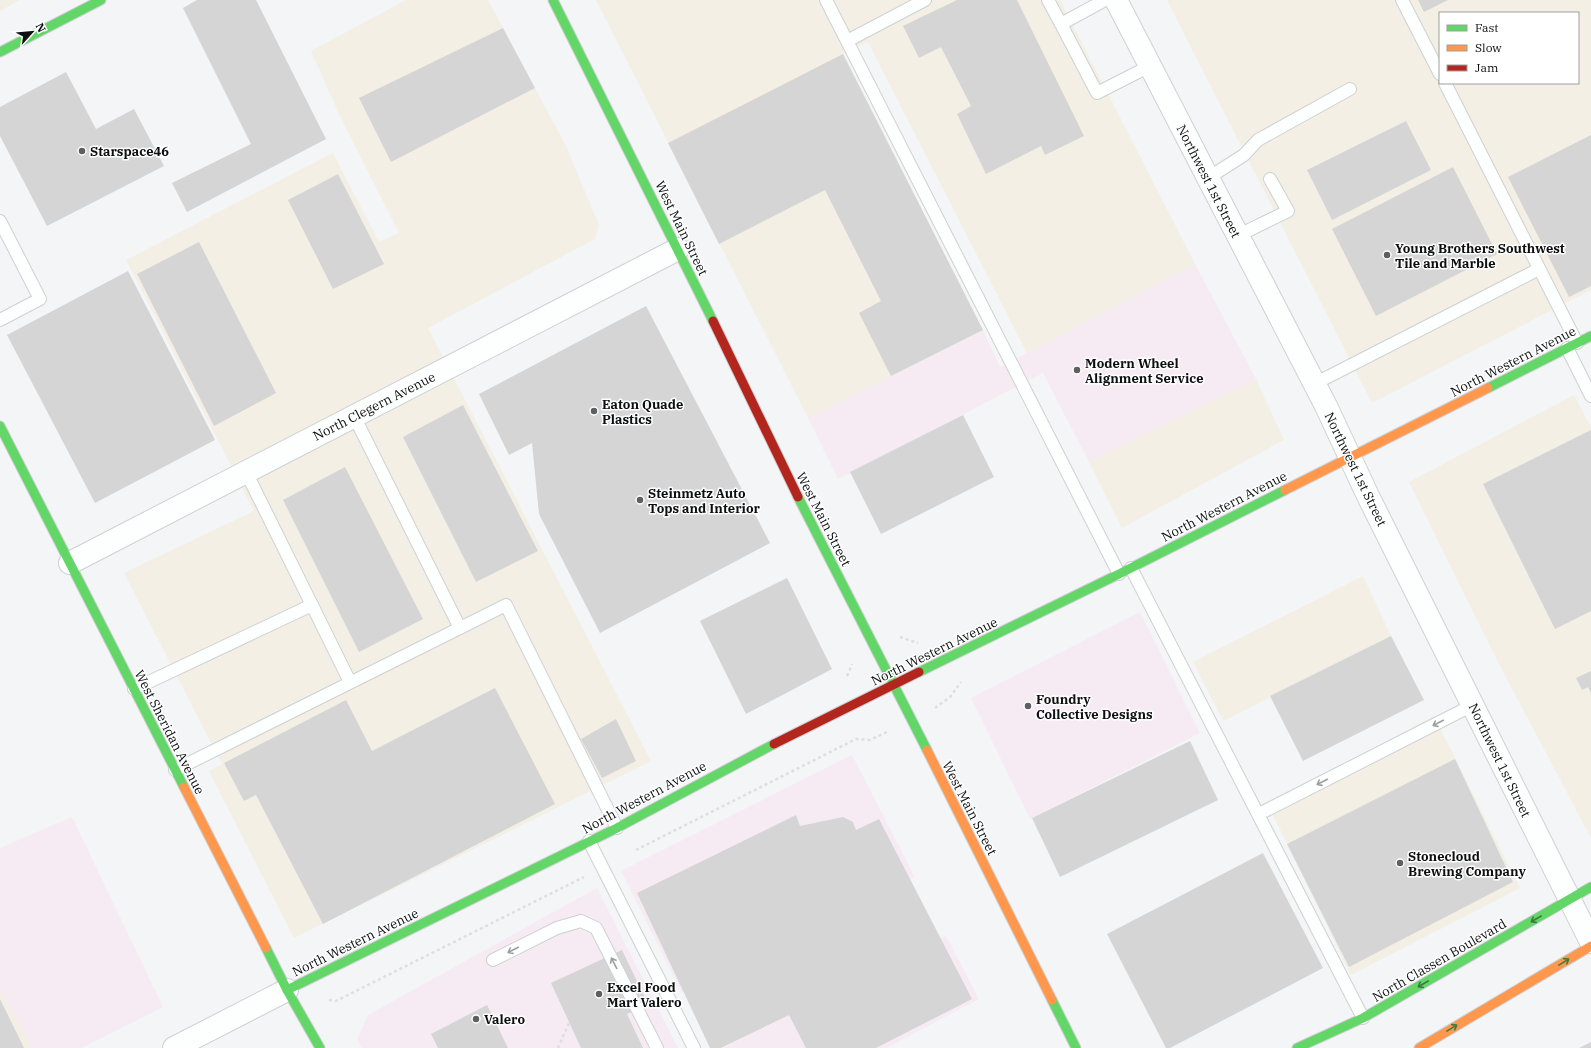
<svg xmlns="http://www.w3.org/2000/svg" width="1591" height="1048" font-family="'IBM Plex Serif',serif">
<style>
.commercial{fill:#f7ebf3}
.industrial{fill:#f3efe4;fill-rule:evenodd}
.building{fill:#d5d5d5}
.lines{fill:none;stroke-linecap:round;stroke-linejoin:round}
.lane-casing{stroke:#ced0d2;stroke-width:14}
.street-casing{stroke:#ced0d2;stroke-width:24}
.fast-casing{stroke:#ced0d2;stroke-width:11}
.slow-casing{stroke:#ced0d2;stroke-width:11}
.jam-casing{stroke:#ced0d2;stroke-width:11}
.path{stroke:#dedede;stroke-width:2.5;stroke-dasharray:3 3;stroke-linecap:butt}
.lane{stroke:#fdfefe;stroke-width:12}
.street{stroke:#fdfefe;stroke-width:22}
.fast{stroke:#63d668;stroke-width:9}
.slow{stroke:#ff974d;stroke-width:9}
.jam{stroke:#b3261e;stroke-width:9}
.oneway{stroke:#9d9e9e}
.oneway2{stroke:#3c7c40}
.poi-dot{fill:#5e5f60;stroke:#fff;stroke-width:1.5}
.labels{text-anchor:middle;stroke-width:3;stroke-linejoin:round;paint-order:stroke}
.poi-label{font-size:13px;font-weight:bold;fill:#0d0e0f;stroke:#fff;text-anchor:start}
.street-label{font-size:13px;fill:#0d0e0f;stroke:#fff}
</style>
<rect width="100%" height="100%" fill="#f3f5f7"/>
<g class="commercial">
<path d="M1195,264L1256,379L1089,462L1043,373L838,479L808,418L983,330L1000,367Z"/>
<path d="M1140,612L1200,733L1030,819L971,698Z"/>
<path d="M852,755L915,877L682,993L621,871Z"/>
<path d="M72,817L163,1007L81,1048H32L0,988V848Z"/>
<path d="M597,888L678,1048H362L357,1039L368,1015Z"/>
<path d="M946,936L979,999L886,1048H723Z"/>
</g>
<g class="industrial">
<path d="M0,0H20L0,11Z"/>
<path d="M406,0H488L566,146L599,225L595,239L428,328L651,761L294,938L209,771L222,764L124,573L254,511L126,260L333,153L379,242L399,233L340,116L311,51Z"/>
<path d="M596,0H1060L1195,264L1027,353L868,42L843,54L983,330L808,418Z"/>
<path d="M1167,0H1591V290L1372,403ZM1440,13H1578V83H1440Z"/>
<path d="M1256,379L1284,440L1122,528L1089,462Z"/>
<path d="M1574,395L1591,427V838L1497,660L1409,482Z"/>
<path d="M1363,576L1391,636L1223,721L1193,662Z"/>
<path d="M1434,716L1520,888L1351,975L1268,805Z"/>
<path d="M0,988L32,1048H0Z"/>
</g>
<g class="building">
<path d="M197,0H256L326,139L187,212L172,183L251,144L183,8Z"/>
<path d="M957,0H1017L1084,136L1045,155L1041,146L986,174L957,114L971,106L941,47L919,58L903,26Z"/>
<path d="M1418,0H1448L1424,12Z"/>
<path d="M503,28L535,88L391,162L359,98Z"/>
<path d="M843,54L983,330L891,376L859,313L881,301L825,190L719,244L668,143Z"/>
<path d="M66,72L96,129L134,109L164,166L47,226L0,136V107Z"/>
<path d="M1406,121L1431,170L1332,220L1307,170Z"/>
<path d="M1591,135V286L1569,297L1508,177Z"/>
<path d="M1453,167L1497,254L1376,316L1332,229Z"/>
<path d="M338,174L384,264L333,289L288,200Z"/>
<path d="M199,242L276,393L214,426L137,274Z"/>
<path d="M128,271L215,440L95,503L7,335Z"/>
<path d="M646,306L770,543L600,633L539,514L532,443L509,455L479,394Z"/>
<path d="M463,405L538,551L476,582L403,437Z"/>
<path d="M963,415L994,477L881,534L850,472Z"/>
<path d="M1591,430V611L1555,629L1483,484Z"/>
<path d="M345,467L423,619L359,652L283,500Z"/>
<path d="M787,578L832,669L746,714L700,621Z"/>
<path d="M1391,636L1424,700L1303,761L1270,696Z"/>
<path d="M1591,671V693L1588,687L1582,690L1576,678Z"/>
<path d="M495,688L555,804L323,924L256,795L244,801L224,763L346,700L372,751Z"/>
<path d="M616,719L636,761L602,778L581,739Z"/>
<path d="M1190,741L1218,800L1060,877L1032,818Z"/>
<path d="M1455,759L1513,882L1349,967L1287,844Z"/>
<path d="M796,815L800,826L843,817L853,822L856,830L879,819L972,999L876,1048H806L789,1015L721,1048H710L637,893Z"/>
<path d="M1263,853L1323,968L1170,1048H1166L1107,934Z"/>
<path d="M622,950L648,1004L627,1014L643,1048H581L551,983Z"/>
<path d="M0,999L24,1048H0Z"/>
<path d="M487,1005L508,1048H438L431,1034Z"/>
<path d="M1591,1042V1048H1579Z"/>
</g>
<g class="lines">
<g class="lane-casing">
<g id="lane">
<path d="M826,0L1119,574"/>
<path d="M1048,0L1061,24L1105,0"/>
<path d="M1402,0L1440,74"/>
<path d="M1061,24L1097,93L1150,66"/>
<path d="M847,41L925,0"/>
<path d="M1445,83L1577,343"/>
<path d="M1208,178L1244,155L1258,140L1350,89"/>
<path d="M0,221L40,299L0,320"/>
<path d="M1237,236L1288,211L1270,179"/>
<path d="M1567,348L1591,396"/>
<path d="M1314,384L1539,269"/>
<path d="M354,416L460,628L506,605L617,828"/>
<path d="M246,472L312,605"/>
<path d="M1131,568L1363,1018"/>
<path d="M134,689L312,605L350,682"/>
<path d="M175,770L460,628"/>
<path d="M1259,814L1473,705"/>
<path d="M589,841L694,1048"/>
<path d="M493,960L557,928L581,921L596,928L657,1048"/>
</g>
</g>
<g class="street-casing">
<g id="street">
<path d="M1116,0L1326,406L1368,496L1591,942"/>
<path d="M70,563L678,249"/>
<path d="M174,1048L287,990"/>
</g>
</g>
<g class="fast-casing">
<g id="fast">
<path d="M553,0L713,321"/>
<path d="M0,52L101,0"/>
<path d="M1488,388L1591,336"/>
<path d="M0,426L184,787"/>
<path d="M798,497L927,750"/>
<path d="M919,672L1119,574L1285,490"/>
<path d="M266,948L287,990L320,1048"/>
<path d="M287,990L617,828L774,744"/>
<path d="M1052,1000L1076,1048"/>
<path d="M1297,1048L1363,1018L1591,887"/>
</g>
</g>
<g class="slow-casing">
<g id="slow">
<path d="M1285,490L1488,388"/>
<path d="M927,750L1052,1000"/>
<path d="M184,787L266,948"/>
<path d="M1419,1048L1591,946"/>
</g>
</g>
<g class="jam-casing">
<g id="jam">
<path d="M713,321L798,497"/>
<path d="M774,744L919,672"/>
</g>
</g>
<g class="path">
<path d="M900,637L918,643"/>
<path d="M847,676L852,664"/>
<path d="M935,708L950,697L961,682"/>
<path d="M636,850L856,739L870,740L889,731"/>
<path d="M329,1000L336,1001L584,877"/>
<path d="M558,1048L569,1023"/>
</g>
<use href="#lane" class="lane"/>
<use href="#street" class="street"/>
<use href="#fast" class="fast"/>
<use href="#slow" class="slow"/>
<use href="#jam" class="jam"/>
</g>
<defs><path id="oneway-shaft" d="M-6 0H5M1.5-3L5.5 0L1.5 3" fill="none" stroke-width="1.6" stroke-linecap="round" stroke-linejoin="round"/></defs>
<g class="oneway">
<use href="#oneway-shaft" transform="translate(1438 723) rotate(153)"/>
<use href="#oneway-shaft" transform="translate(1322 782) rotate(153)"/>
<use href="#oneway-shaft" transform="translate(513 950) rotate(153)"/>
<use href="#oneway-shaft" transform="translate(614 963) rotate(-117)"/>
</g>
<g class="oneway2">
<use href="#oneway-shaft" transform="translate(1536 919) rotate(150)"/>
<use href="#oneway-shaft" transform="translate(1564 962) rotate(-31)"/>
<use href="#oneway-shaft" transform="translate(1423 984) rotate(150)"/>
<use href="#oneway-shaft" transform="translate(1452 1028) rotate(-31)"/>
</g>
<g class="poi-dot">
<circle cx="82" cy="151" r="4"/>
<circle cx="1387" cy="255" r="4"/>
<circle cx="1077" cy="370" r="4"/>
<circle cx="594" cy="411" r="4"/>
<circle cx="640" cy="500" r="4"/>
<circle cx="1028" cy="706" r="4"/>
<circle cx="1400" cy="863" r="4"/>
<circle cx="599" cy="994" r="4"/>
<circle cx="476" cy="1019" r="4"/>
</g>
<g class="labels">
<g class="poi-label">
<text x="90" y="156">Starspace46</text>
<text x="1395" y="253">Young Brothers Southwest<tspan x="1395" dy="15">Tile and Marble</tspan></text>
<text x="1085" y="368">Modern Wheel<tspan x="1085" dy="15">Alignment Service</tspan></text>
<text x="602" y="409">Eaton Quade<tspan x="602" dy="15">Plastics</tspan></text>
<text x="648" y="498">Steinmetz Auto<tspan x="648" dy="15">Tops and Interior</tspan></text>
<text x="1036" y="704">Foundry<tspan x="1036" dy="15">Collective Designs</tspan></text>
<text x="1408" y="861">Stonecloud<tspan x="1408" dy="15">Brewing Company</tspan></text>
<text x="607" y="992">Excel Food<tspan x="607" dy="15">Mart Valero</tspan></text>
<text x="484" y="1024">Valero</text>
</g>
<g class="street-label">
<text transform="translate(1209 181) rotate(63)" y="5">Northwest 1st Street</text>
<text transform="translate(682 228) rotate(64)" y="5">West Main Street</text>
<text transform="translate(1513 361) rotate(-27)" y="5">North Western Avenue</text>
<text transform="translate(374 406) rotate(-27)" y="5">North Clegern Avenue</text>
<text transform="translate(1356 469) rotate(64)" y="5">Northwest 1st Street</text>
<text transform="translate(1224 506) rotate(-27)" y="5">North Western Avenue</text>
<text transform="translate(824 519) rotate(63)" y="5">West Main Street</text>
<text transform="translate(934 651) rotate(-26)" y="5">North Western Avenue</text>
<text transform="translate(170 732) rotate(63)" y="5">West Sheridan Avenue</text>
<text transform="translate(1500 760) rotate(64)" y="5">Northwest 1st Street</text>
<text transform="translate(644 797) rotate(-28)" y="5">North Western Avenue</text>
<text transform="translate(970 808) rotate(63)" y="5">West Main Street</text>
<text transform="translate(355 942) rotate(-26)" y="5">North Western Avenue</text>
<text transform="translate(1439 960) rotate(-30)" y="5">North Classen Boulevard</text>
</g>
</g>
<rect x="1439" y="12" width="140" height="72" fill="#ffffff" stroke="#9e9f9f"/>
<rect x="1447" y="25" width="20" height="6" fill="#63d668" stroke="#9e9f9f"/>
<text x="1475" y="32" font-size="12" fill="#0d0e0f">Fast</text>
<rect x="1447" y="45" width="20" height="6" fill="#ff974d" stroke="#9e9f9f"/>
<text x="1475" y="52" font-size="12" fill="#0d0e0f">Slow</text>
<rect x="1447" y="65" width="20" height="6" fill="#b3261e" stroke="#9e9f9f"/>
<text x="1475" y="72" font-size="12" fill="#0d0e0f">Jam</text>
<g transform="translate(32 32) rotate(63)" stroke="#ffffff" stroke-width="3" paint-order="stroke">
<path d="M0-3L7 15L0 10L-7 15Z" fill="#0d0e0f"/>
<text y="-6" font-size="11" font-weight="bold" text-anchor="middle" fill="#0d0e0f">N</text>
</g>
</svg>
